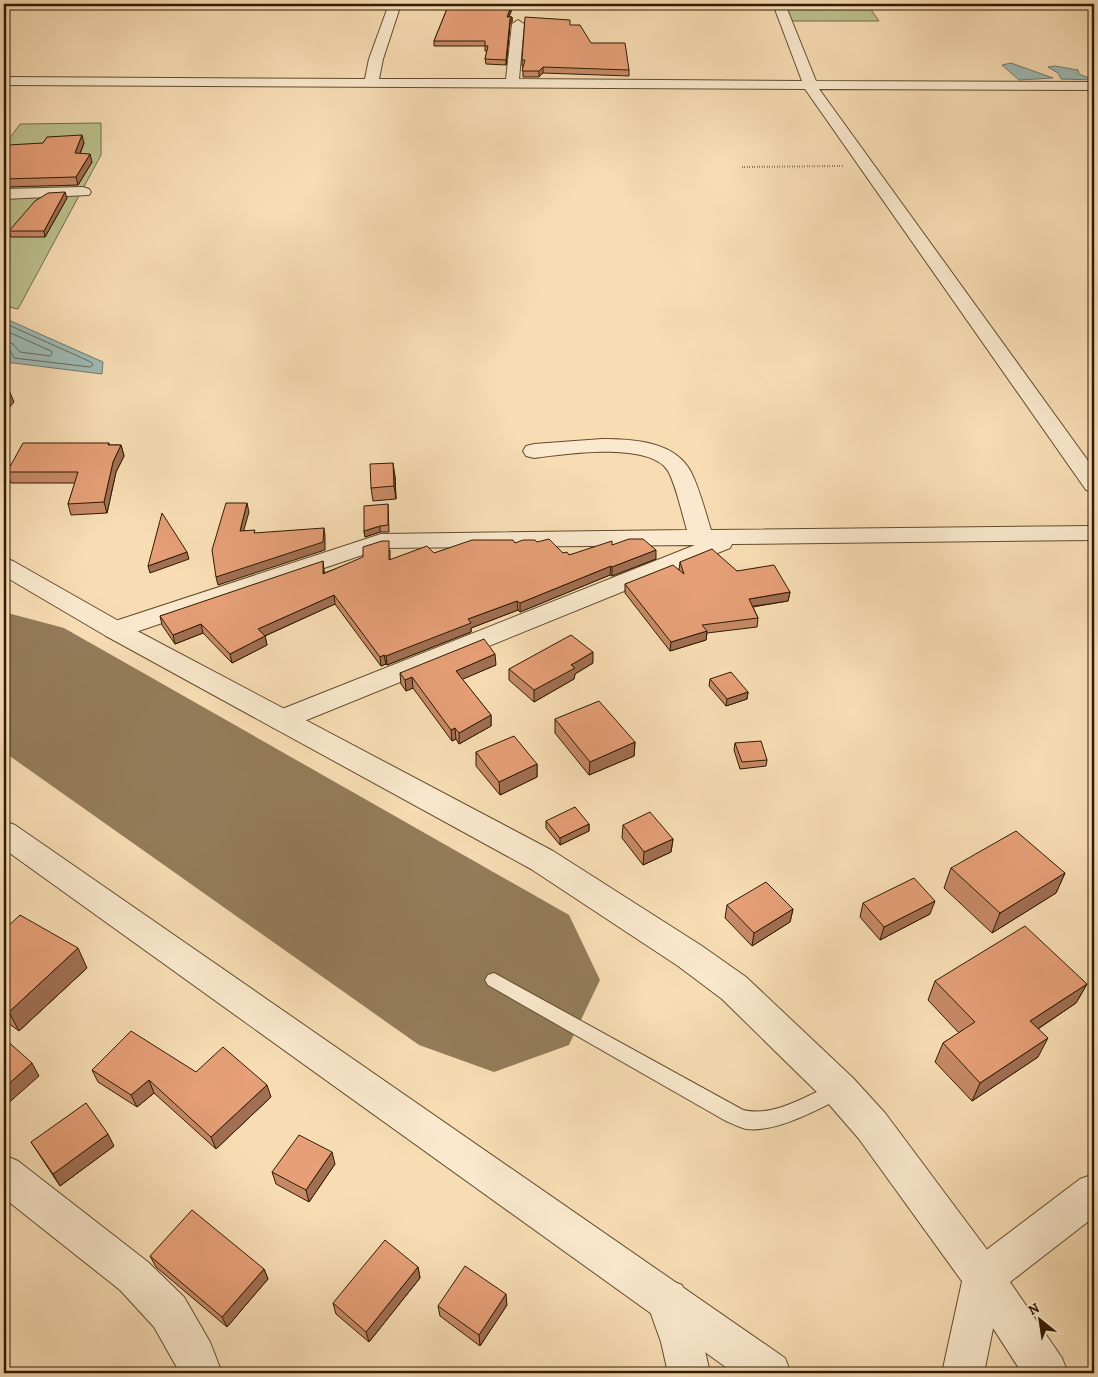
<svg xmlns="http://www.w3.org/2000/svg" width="1098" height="1377" font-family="Alegreya,serif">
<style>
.green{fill:#bcc18e;stroke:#766e47}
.water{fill:#9fbab5;stroke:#737a6d}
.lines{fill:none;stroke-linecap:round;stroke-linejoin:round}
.shore{stroke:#686a5a;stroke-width:1}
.runway{fill:#947c5a;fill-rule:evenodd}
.service-casing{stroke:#624c2d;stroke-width:2}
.minor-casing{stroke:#624c2d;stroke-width:2}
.tertiary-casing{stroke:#624c2d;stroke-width:2}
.path{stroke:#301b00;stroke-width:2;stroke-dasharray:0.5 2;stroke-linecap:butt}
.service{fill:#fae9ce;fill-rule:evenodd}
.minor{fill:#fae9ce;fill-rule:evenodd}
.tertiary{fill:#fae9ce;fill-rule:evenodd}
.wall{fill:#c68966;stroke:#301b00}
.shaded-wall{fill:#a16f53;stroke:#301b00}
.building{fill:#e69f77;stroke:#301b00}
</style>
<rect width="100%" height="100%" fill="#f8ddb4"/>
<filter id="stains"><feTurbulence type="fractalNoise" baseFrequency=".004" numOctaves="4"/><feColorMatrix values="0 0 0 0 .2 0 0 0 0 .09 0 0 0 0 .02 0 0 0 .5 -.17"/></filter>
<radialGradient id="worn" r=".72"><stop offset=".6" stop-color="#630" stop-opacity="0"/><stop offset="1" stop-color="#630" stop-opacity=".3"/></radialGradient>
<g class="green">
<path d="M782,4H867L879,21H789Z"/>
<path d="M101,123V155L18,309L4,306V146L20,124Z"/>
</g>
<g class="water">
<path d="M1011,63L1053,78L1019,80L1002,65Z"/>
<path d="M1055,66L1078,70L1079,74L1094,80L1061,79L1058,73L1048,67Z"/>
<path d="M4,318L103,362L102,374L5,362L7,353H4Z"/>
</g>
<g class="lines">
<g class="shore">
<path d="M4,323L91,362L93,365L90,367L14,358L10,350L4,348"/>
<path d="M4,330L51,351L52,354L50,356L20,352L13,344L4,341"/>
</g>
<path class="runway" d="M4,612L64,628L569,915L600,980L569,1045L494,1072L419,1045L4,752Z"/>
<g class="service-casing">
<path id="service" d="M494,973L743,1110C776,1118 810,1093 839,1082L845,1084L848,1090L845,1096C818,1109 777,1133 746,1129C739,1127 731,1123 724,1120L488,985L485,980L488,975Z"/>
</g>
<g class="minor-casing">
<g id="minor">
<path d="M389,4H401L383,59L379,79H506L512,24L518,20L524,24L519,79L802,81L773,4H785L816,81L1094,82V90L819,89L1094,469V492L1086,490L805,89L4,85V77L365,79L369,59Z"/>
<path d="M83,187L89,189L91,192L89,195L4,199V189Z"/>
<path d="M602,439C633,439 675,441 691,472C700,490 705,511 711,530L1094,526V540L732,544L730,548L282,730L272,727L268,720L272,713L695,545L383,548L124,636L115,639L106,636L102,630L106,624L381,534L687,530C682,514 676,485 668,471C650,441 564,454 534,458L526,456L523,451L526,446L534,444Z"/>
<path d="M4,1155L18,1161L148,1262L184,1297L210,1342L222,1373H180L154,1327L120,1290L4,1198Z"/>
<path d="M1094,1174V1217L1001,1289L984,1373H942L963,1277L969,1263L1080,1179Z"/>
<path d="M667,1279L682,1285L703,1342L710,1373H668L661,1342L646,1300L652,1285Z"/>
</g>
</g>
<g class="tertiary-casing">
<g id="tertiary">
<path d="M4,558L13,561L124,624L553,851L702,946L746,977L853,1078L885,1113L997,1263L1062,1358L1068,1373H1022L969,1291L859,1139L827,1102L722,999L678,966L531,869L106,636L4,576Z"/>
<path d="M4,821L15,825L785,1358L791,1373H734L4,849Z"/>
</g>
</g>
<path class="path" d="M742,167L843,166"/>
<use href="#service" class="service"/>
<use href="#minor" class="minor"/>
<use href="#tertiary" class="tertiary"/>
</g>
<g class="wall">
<path d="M449,4H514L509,17H512V22L510,24L506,65L486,64L485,59L487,51H485V46H434V41Z"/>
<path d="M570,25L591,43L629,70V76L543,73L539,77H523V66H522V60Z"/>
<path d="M84,143L80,154L92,162L78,185L4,187V152Z"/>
<path d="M67,198L45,237H11L9,231Z"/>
<path d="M109,443V445H121L124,456L116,472L107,513L71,515L68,504L75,483H11L7,472Z"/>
<path d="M395,476L396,499L373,501L371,488Z"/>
<path d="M388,504L389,532H380L365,537L364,531Z"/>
<path d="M537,542L563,553L569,555L612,545L656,559L612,576L610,575L520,612L518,610L471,628V632L387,665L386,664L381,666L335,604L265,636L267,645L232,663L203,633L175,644L162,625L160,616L324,570V573L390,550V560L515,543Z"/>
<path d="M680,562L737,571L790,592L788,601L753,607L758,618L757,627L707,633L706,640L670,651L625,593V584L679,570Z"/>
<path d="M593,663L575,674L574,679L534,702L509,680V669Z"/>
<path d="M496,665L462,679L491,715V726L459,744L456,739L452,741L413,688L406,691L401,684L400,673Z"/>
<path d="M710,679L748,692L747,699L726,706L709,686Z"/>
<path d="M555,719L635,742L634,756L589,775L555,733Z"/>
<path d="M735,743L767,760L766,766L740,769L734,750Z"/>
<path d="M476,752L537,764V777L500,795L476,766Z"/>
<path d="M546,821L589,824V831L560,845L546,828Z"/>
<path d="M623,825L673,839L671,852L643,865L622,838Z"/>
<path d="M951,868L1065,873L1056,893L992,933L944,888Z"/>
<path d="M863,903L930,914L880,940L860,917Z"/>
<path d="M727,905L793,909L790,922L752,946L725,918Z"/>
<path d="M4,930L87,968L19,1031L4,1020Z"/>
<path d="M935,981L1087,984L1076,1003L1038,1029V1057L972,1101L935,1062L943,1043L959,1033L928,1000Z"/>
<path d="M92,1070L196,1072L271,1097L216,1149L154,1093L137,1107L98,1082Z"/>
<path d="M31,1142L114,1146L60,1186Z"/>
<path d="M335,1164L309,1202L276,1184L272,1172Z"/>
<path d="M150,1256L264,1269L268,1279L227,1327L156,1267Z"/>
<path d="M418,1267L420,1278L369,1342L336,1314L333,1303Z"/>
<path d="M507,1305L480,1346L440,1316L438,1306Z"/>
</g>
<g class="shaded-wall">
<path d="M512,4H514L507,21V17Z"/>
<path d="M512,17V22L510,24L506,65L510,19Z"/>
<path d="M543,67V73L539,77V71Z"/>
<path d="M82,135L84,143L77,161L75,153Z"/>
<path d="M90,154L92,162L78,185L76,177Z"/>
<path d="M65,192L67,198L45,237L44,231Z"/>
<path d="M9,390L14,402L4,414V396Z"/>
<path d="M121,445L124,456L116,472L107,513L104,502L113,462Z"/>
<path d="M393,463L395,476L396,499L394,486Z"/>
<path d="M247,503L249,512L241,540L240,531Z"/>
<path d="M380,526V532L365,537L364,531Z"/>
<path d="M324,528L325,536V550L218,585L216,577Z"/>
<path d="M656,550V559L612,576V567Z"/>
<path d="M187,552L189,559L150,573L148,566Z"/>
<path d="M323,561L324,570V583L323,574Z"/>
<path d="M611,566L610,575L520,612V603Z"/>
<path d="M790,592L788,601L748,607L749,599Z"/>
<path d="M334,595L335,604L260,638L258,629Z"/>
<path d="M517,601L518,610L471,628V632L387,665L386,656L468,619Z"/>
<path d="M201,624L203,633L175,644L173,635Z"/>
<path d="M707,631L706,640L670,651L671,642Z"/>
<path d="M265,636L267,645L232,663L230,654Z"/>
<path d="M593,652V663L575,674L574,679L534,702V690L571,665Z"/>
<path d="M495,654L496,665L456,682V671Z"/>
<path d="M384,655L386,664L381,666L380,657Z"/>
<path d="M412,677L413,688L406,691L405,680Z"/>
<path d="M748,692L747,699L726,706L727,699Z"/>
<path d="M491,715V726L459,744V733Z"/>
<path d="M455,728L456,739L452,741L451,730Z"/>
<path d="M635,742L634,756L589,775L590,762Z"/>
<path d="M537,764V777L500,795L499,782Z"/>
<path d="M589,824V831L560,845V838Z"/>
<path d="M673,839L671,852L643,865L644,852Z"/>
<path d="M1065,873L1056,893L992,933L1000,913Z"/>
<path d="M935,901L930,914L880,940L884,927Z"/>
<path d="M793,909L790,922L752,946L754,933Z"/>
<path d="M78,948L87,968L19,1031L9,1012Z"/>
<path d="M1087,984L1076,1003L1021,1040L1030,1021Z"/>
<path d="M1048,1038L1038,1057L972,1101L980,1083Z"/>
<path d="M32,1063L39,1076L4,1107V1088Z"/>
<path d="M149,1080L154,1093L137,1107L131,1095Z"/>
<path d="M267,1085L271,1097L216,1149L211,1137Z"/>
<path d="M108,1134L114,1146L60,1186L53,1174Z"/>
<path d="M332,1152L335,1164L309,1202L306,1190Z"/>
<path d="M418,1267L420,1278L369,1342L366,1332Z"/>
<path d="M264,1269L268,1279L227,1327L222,1317Z"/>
<path d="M506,1294L507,1305L480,1346L479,1335Z"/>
</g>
<g class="building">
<path d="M449,4H512L507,17H512L510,19L506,60L485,59L488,46H485V41H434Z"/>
<path d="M525,17L570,20V25H580L591,43H625L629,70L543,67L539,71H522L525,60H522Z"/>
<path d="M82,135L75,153L90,154L76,177L4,179V152L8,145L43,143L47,137Z"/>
<path d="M65,192L44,231H9L35,201L48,193Z"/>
<path d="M4,389L9,390L4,396Z"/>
<path d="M23,443H109L108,445H121L113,462L104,502L68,504L78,472H7Z"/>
<path d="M393,463L394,486L371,488L370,464Z"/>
<path d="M226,503H247L240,531L255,530L254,533L324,528L323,542L216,577L212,550Z"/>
<path d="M388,504V525L380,526L364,531V506Z"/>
<path d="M162,513L187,552L148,566Z"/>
<path d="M549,539L563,553L567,552L569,555L612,541V545L629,539H643L656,550L612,567L611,566L520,603L517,601L468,619L471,623L386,656L384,655L380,657L334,595L258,629L265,636L230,654L201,624L173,635L160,616L323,561V574L363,557V547L382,541H389V560L427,546L434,553L472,540H513L515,543L523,540H535L537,542Z"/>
<path d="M712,549L737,571L774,565L790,592L749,599L758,618L702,625L707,631L671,642L625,584L673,565L684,574L680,562Z"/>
<path d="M571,635L593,652L571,665L575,668L534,690L509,669Z"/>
<path d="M484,639L495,654L456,671L491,715L459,733L455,728L451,730L412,677L405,680L400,673Z"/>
<path d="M731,672L748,692L727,699L710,679Z"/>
<path d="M599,701L635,742L590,762L555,719Z"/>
<path d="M514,736L537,764L499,782L476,752Z"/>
<path d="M761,741L767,760L742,762L735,743Z"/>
<path d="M575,807L589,824L560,838L546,821Z"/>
<path d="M650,812L673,839L644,852L623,825Z"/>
<path d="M1016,831L1065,873L1000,913L951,868Z"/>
<path d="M914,878L935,901L884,927L863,903Z"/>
<path d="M766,882L793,909L754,933L727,905Z"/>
<path d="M20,915L78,948L9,1012L4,1008V930Z"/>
<path d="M1025,926L1087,984L1030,1021L1048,1038L980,1083L943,1043L975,1022L935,981Z"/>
<path d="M131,1031L196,1072L223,1047L267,1085L211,1137L149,1080L131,1095L92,1070Z"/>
<path d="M4,1038L32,1063L4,1088Z"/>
<path d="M86,1103L108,1134L53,1174L31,1142Z"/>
<path d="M299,1135L332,1152L306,1190L272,1172Z"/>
<path d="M192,1210L264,1269L222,1317L150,1256Z"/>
<path d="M385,1240L418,1267L366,1332L333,1303Z"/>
<path d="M465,1266L506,1294L479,1335L438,1306Z"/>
<path d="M101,1372L100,1373H50Z"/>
</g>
<rect width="1098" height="1377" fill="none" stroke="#f8ddb4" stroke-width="20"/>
<rect x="5" y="5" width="1088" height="1367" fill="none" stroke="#301b00" stroke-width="2.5"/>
<rect x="10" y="10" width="1078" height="1357" fill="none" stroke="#301b00"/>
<g transform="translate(1040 1320) rotate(330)" stroke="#fae9ce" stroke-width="4" paint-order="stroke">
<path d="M0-4L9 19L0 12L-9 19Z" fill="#301b00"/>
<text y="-8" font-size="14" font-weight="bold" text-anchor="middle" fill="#301b00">N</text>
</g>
<rect width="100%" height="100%" filter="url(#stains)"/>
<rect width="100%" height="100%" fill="url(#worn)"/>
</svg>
